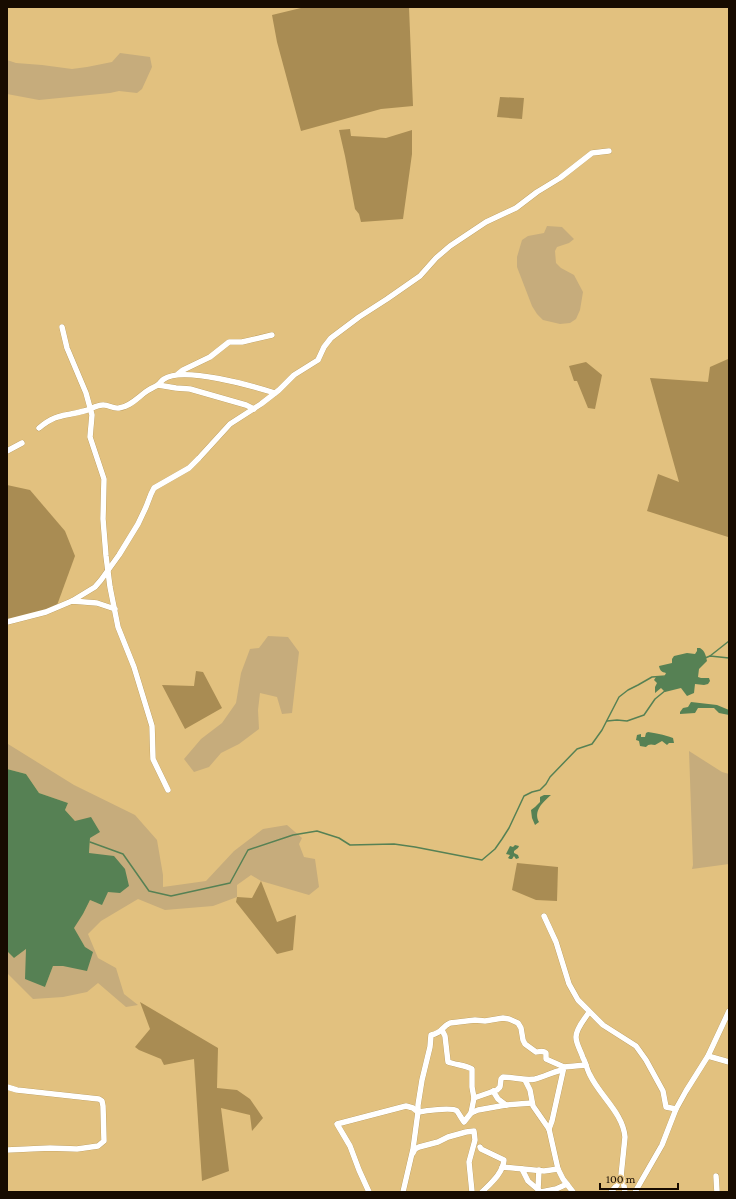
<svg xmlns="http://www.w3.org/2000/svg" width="736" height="1199" font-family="'Crimson Pro',serif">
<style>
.green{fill:#c6ac7c}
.forest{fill:#a98c53}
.water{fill:#568154}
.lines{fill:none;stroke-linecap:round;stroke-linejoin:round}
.stream{stroke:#568154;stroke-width:1.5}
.street-casing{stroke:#b0904f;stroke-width:6}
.street{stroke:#fff;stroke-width:5.5}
</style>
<rect width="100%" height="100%" fill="#e2c17f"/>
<g class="green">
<path d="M120,53L150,57L152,67L142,89L137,93L119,91L110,93L39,100L7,94V60L16,63L42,65L72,69L87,67L112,62Z"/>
<path d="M547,226L562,227L574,239L569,243L557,247L555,251L556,263L561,268L574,275L583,292L580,310L576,319L570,323L560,324L543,320L537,314L532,306L517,267V257L522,240L528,236L544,233Z"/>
<path d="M268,636L288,637L299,652L292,713L282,714L277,697L260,693L258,710L259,729L239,744L221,753L209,767L194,772L184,759L201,739L222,723L236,703L241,673L250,649L259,648Z"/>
<path d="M8,744L74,785L135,815L157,840L163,875V887L206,881L234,851L263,829L287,825L302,838L299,844L304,857L315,859L319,887L309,895L261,881L251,875L237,885V897L213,906L165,910L138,899L101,921L88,934L98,958L116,968L124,994L138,1005L126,1007L98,983L87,992L63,997L33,999L7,973V951L14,958L26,949L45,987L53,966H63L85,947L73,928L83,914L90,900L97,903L89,853L90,837L65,810L68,803L39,793L26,774L7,769V748Z"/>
<path d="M689,751L722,772L729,774V864L692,869L693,865Z"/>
</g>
<g class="forest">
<path d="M305,7H409L413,106L381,109L301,131L277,42L272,15Z"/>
<path d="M500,97L524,98L522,119L497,117Z"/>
<path d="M350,129L351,136L386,138L412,130V154L403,219L361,222L359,214L355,209L345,156L339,130Z"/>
<path d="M728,359L729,361V535L728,537L647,511L658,474L679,482L650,378L708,382L710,367Z"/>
<path d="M586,362L602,375L595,409L588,408L577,381H574L569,366Z"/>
<path d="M7,485L30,490L65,531L75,556L56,608L7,622Z"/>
<path d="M196,671L203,672L222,708L185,729L162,685L194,686Z"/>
<path d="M517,863L558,867L557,901L536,900L512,890Z"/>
<path d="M261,881L277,922L296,915L293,950L277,954L236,902L237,897L252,898Z"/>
<path d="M140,1002L218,1048L217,1088L237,1090L250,1099L263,1118L252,1131L250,1115L221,1108L229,1171L202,1181L194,1059L164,1065L161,1059L139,1050L135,1047L150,1029Z"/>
</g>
<g class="water">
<path d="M697,648H700C705,651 706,656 707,661L699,669L698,677L701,678H709L710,681L708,684L704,685L695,684L694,693L687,696L681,688L665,692L661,688L655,693V687L657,683L654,680L656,677H664L666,673C662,672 660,671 659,666L672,663V659L674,656L687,653L695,654L697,651Z"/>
<path d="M691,702L717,705L729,710V715L719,713L714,708H698L695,713L680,714V712L683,708L688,707Z"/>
<path d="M648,732C652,733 656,733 659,734C664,735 668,736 673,738L674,743H669L667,745L662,741L655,745C651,744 648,744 646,747L640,746L639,741L636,740L637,735L641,734V737H645L646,733Z"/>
<path d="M7,769L26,774L39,793L68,803L65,810L75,821L91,817L100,832L90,838L89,853L114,856L125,869L129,886L120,893L108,892L102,905L90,900L83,914L74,928L85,947L93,952L87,971L63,966H53L45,987L25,979L26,949L14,958L7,951Z"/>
<path d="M544,795H551C543,802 533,811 539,822L535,825L532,818L531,810L535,807L540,802V797Z"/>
<path d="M515,845L519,846L518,848L514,851V853L518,855L519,858L516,859L514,856L512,859H510L508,858L510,855L506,854L510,846L513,847Z"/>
</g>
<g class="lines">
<g class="stream">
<path d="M710,656L729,641"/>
<path d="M705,658L710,656L729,658"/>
<path d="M607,721L617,720L627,721L644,715L655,699L666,690"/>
<path d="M90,842L123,854L149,891L171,896L230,883L248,850L293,835L317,831L339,838L350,845L394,844L415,847L482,860L495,849L502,839L509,828L524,796L532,792L540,790L546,784L550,777L577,749L592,744L602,730L619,697L628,690L638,685L652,677L666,676"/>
</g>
<g class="street-casing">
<g id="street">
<path d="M62,327L67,348L86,393L92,415L90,437L104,479L103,519L106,556L110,587L118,627L134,667L152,726L153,759L168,790"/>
<path d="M178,374L183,370L210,357L229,342H242L272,335"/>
<path d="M158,385L176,388L190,389L246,405L254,409"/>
<path d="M39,428C57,413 64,417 84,411C90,410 97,404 104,405C109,405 113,409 119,408C130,407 138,397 147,391C150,389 154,387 158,385C160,383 162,380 164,379C183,366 253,386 275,393"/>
<path d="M7,451L22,443"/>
<path d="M72,601L95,587L101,580L119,555L138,524L146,507L151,494L154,488L189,468L199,458L230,424L261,404L279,390L294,375L318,360L324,347L331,338L359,317L387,299L420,276L436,258L450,246L486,222L516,208L537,192L560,178L592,153L609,151"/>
<path d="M7,622L46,612L72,601L97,603L115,609"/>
<path d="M544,916L556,942L569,984L578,1000L603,1025L636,1046L646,1060L663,1091L666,1107L676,1109"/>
<path d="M589,1012C585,1019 576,1028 576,1037C576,1044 581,1051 583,1058C586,1063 587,1070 590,1075C600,1096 623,1113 625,1137L621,1176L623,1180L625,1192"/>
<path d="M442,1030L445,1036L448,1062C456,1065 466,1065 472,1069V1087L474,1098"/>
<path d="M708,1056L729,1062"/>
<path d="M525,1080L530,1090L533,1106L549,1129L558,1169L563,1179L573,1192"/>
<path d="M7,1087L17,1090L99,1099L102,1101L103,1106L104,1141L98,1146L77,1149L50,1148L7,1150"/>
<path d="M493,1091L498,1099L506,1105"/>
<path d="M471,1113L474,1098L497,1090L500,1087L501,1079L503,1077C514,1077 524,1081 535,1079C544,1077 552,1072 562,1070"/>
<path d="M549,1129L552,1121L564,1067L586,1065"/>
<path d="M480,1147L481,1149L504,1160C503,1173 491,1183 482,1192"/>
<path d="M413,1153L415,1149L419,1147L438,1142L448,1137L466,1132L474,1131L475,1140L469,1162L472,1192"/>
<path d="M502,1167L544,1171L558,1169"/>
<path d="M522,1169L528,1181L541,1192L556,1189L567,1184"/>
<path d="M716,1176L717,1192"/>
<path d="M538,1189L539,1170"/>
<path d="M369,1192L359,1170L350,1146L337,1124L406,1106L413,1108L418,1112C425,1111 452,1107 457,1111C459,1114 462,1119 464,1122L471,1113L478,1110L506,1105L532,1103"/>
<path d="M403,1192L413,1149L418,1112V1105L422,1080L430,1047L431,1035C443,1033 441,1027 450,1023L475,1020L485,1021L503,1018L509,1019L518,1023L521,1028L523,1040L525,1044L536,1052C540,1052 543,1050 546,1053V1059L564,1067"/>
<path d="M611,1192L617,1185L621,1176"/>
<path d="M635,1192L662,1145L676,1109L686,1091L708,1056L729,1011"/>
</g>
</g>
<use href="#street" class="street"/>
</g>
<rect width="736" height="1199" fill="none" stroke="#170b00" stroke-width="16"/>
<path d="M600 1183v6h78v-6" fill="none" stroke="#170b00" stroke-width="2"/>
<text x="606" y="1183" font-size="12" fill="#170b00" stroke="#e2c17f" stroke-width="3" paint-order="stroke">100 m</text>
</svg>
